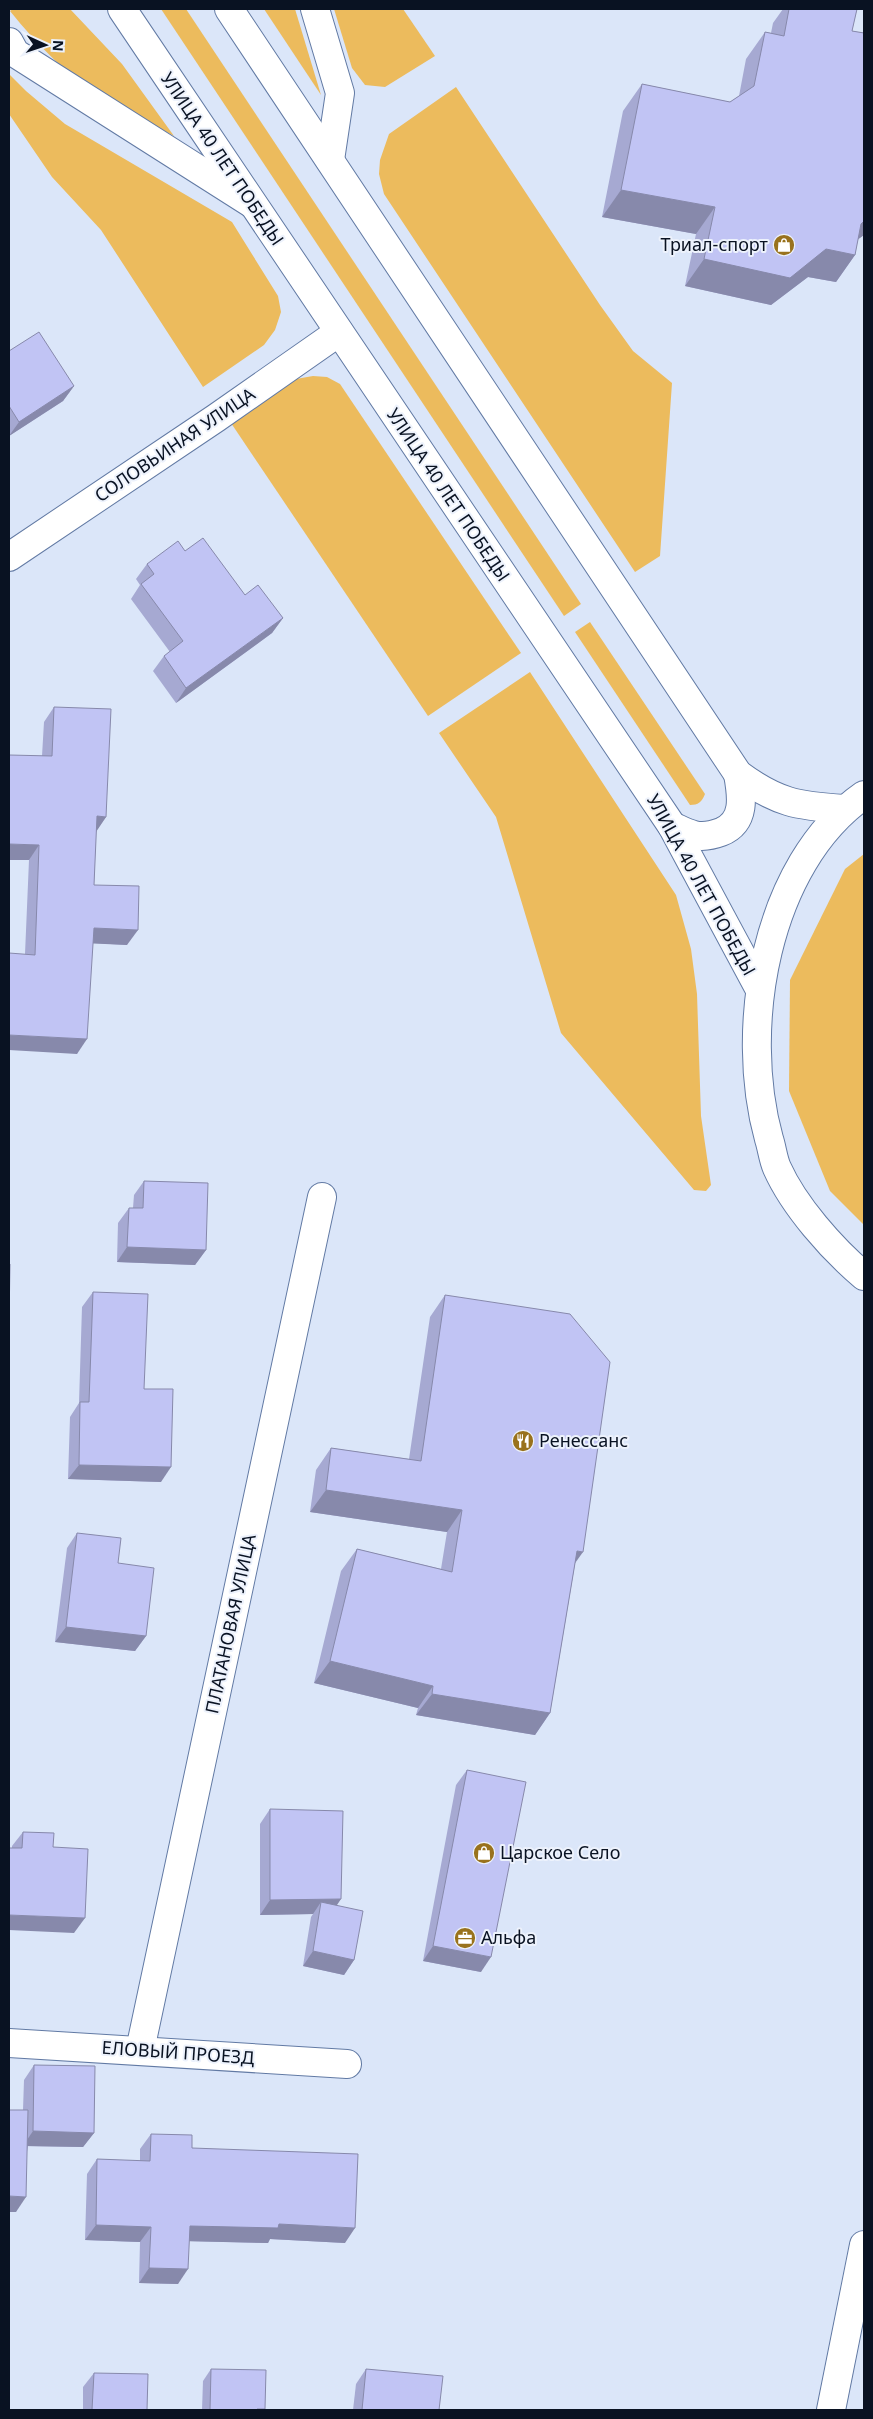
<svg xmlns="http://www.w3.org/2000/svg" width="873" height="2419" font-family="'Noto Sans',sans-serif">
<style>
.green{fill:#ecbb5d}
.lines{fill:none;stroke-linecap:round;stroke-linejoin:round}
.minor-casing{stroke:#627aa4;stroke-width:30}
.major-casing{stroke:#627aa4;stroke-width:30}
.minor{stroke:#fff;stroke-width:28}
.major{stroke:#fff;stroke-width:28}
.wall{fill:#a6a9d2}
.shaded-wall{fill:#8789ab}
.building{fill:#c1c4f4;stroke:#8789ab}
.labels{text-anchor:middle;stroke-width:4;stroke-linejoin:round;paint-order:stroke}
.street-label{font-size:18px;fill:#091222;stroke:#edf2fc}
.poi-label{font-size:18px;fill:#091222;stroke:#edf2fc;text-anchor:start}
</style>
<rect width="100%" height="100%" fill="#dbe6f9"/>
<g class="green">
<path d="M13,9H70L122,64L174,136C152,124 129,114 109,102C70,78 38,46 10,11Z"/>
<path d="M161,9H186L581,604L564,616Z"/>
<path d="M264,9H295L321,95Z"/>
<path d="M334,9H403L435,56L385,87L365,85L352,68Z"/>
<path d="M9,74L26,91L65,124L232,222L278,296L281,312L275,330L264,345L203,387L101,230L52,177L9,114Z"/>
<path d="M456,87L600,305L633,351L672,383L660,556L635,572L384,194L379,174L380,160L389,134Z"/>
<path d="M313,376L327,377L340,384L521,653L428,716L231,423L296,379Z"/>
<path d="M590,622L705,794C702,802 698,805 690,805L575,632Z"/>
<path d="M530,672L676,895L691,949L697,994L701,1116L711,1185L706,1191L694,1190L561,1033L496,817L439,733Z"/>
<path d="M864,854V1225L830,1191L789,1091L790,980L845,869Z"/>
</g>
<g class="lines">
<g class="minor-casing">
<g id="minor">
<path d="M315,9L340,93L330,160"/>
<path d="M9,42L15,53L251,203"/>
<path d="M9,557L216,418L339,332"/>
<path d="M9,2043L347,2064"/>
<path d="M140,2050L322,1197"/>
</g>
</g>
<g class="major-casing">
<g id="major">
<path d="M122,9L672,826L760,990"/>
<path d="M229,9L738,774C777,803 798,806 844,809"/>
<path d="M864,795C765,864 738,1028 769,1139C772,1148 773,1159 777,1168C794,1206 832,1249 864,1276"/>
<path d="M672,826C679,829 686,833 694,835C702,837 713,835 721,832C746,822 742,796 738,774"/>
<path d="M831,2410L864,2245"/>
</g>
</g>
<use href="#minor" class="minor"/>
<use href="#major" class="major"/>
</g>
<g class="wall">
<path d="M783,9H857L852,31L864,33V235L858,239L855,255L836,282L808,277L771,305L685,286L696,234L602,217L623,111L642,84L730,102L739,96L746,59L765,32L771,33L773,23Z"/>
<path d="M9,351L74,386L63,401L9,436Z"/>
<path d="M185,551L245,595L283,618L272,633L176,703L153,671L164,656L170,652L131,599L140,585L136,579L147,564Z"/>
<path d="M54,707L106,817L96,831L94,885L127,945L93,943L77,1054L25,954L29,860L42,756L44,722Z"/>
<path d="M144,1181L206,1250L195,1265L117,1262L118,1223L129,1208H133L134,1195Z"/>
<path d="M93,1292L144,1389L161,1482L68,1479L70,1417L79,1403L82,1307Z"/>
<path d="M445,1295L575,1564L550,1713L535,1735L416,1715L418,1708L314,1683L341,1571L357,1549L441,1569L447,1532L310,1512L316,1470L331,1448L409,1459L430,1317Z"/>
<path d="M77,1533L118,1563L146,1636L135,1651L55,1642L67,1548Z"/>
<path d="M467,1770L481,1972L423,1961L456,1785Z"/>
<path d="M270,1809L337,1905L354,1960L344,1975L303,1966L311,1917L313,1914L260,1915V1824Z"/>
<path d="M23,1832L53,1847L74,1933L12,1848V1846Z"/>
<path d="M34,2065L94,2133L83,2147L28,2146L16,2212L23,2110L24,2080Z"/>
<path d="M151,2134L192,2148L345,2243L270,2239L268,2243L189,2241L178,2284L139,2283L140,2242L85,2240L87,2174L97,2159L140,2161V2149Z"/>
<path d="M211,2369L264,2410H202L203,2381Z"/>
<path d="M366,2369L439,2410H353L356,2384Z"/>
<path d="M94,2373L147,2410H83V2387Z"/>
</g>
<g class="shaded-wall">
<path d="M621,190L715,207L696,234L602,217Z"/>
<path d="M864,221V235L842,251L861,224Z"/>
<path d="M826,249L855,255L836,282L808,277L771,305L685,286L704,259Z"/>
<path d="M74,386L63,401L9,436L19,422Z"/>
<path d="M283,618L272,633L176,703L186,688Z"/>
<path d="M97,816L106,817L96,832Z"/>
<path d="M9,844L39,845L29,860H9Z"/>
<path d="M94,928L138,930L127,945L83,943Z"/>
<path d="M9,1035L87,1039L77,1054L9,1050Z"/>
<path d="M127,1247L206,1250L195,1265L117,1262Z"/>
<path d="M79,1465L171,1467L161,1482L68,1479Z"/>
<path d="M326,1490L462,1510L447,1532L310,1512Z"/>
<path d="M577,1551L583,1552L568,1573Z"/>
<path d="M66,1627L146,1636L135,1651L55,1642Z"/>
<path d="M330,1661L433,1686L418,1708L314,1683Z"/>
<path d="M432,1694L550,1713L535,1735L416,1715Z"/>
<path d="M341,1899L331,1914L321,1902L313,1914L260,1915L270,1900Z"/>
<path d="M9,1915L85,1918L74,1933L9,1930Z"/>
<path d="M433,1946L491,1957L481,1972L423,1961Z"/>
<path d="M313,1951L354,1960L344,1975L303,1966Z"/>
<path d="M33,2131L94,2133L83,2147L23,2146Z"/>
<path d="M9,2196L26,2197L16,2212H9Z"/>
<path d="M279,2224L355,2228L345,2243L270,2239L268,2243L179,2241L190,2226Z"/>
<path d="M96,2225L151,2227L140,2242L85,2240Z"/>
<path d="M149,2268L188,2269L178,2284L139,2283Z"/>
</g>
<g class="building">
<path d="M789,9H857L852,31L864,33V221L861,224L855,255L826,249L790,278L704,259L715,207L621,190L642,84L730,102L754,86L765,32L784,36Z"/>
<path d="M39,332L74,386L19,422L9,406V351Z"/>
<path d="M203,538L245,595L258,585L283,618L186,688L164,656L183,641L141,584L154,574L147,564L178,541L185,551Z"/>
<path d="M54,707L111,709L106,817L97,816L94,885L139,886L138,930L94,928L87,1039L9,1035V953L35,955L39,845L9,844V755L52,756Z"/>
<path d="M144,1181L208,1183L206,1250L127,1247L129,1208H143Z"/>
<path d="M9,1264H10L9,1321Z"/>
<path d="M93,1292L148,1294L144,1389H173L171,1467L79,1465L80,1402H89Z"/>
<path d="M445,1295L570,1314L610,1362L583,1552L577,1551L550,1713L432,1694L433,1686L330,1661L357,1549L452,1572L462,1510L326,1490L331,1448L421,1461Z"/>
<path d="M77,1533L121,1538L118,1563L154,1568L146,1636L66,1627Z"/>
<path d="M467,1770L526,1782L491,1957L433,1946Z"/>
<path d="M270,1809L343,1811L341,1899L270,1900Z"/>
<path d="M23,1832L54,1833L53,1847L88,1849L85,1918L9,1915V1848H22Z"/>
<path d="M321,1902L363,1911L354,1960L313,1951Z"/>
<path d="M34,2065L95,2066L94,2133L33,2131Z"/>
<path d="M9,2110H28L26,2197L9,2196Z"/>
<path d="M151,2134L192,2135V2148L358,2154L355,2228L279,2224L278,2228L190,2226L188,2269L149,2268L151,2227L96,2225L97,2159L150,2161Z"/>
<path d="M211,2369L266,2370L265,2409H257V2410H210Z"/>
<path d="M366,2369L443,2376L439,2410H362Z"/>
<path d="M94,2373L148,2374L147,2410H92Z"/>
</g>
<defs>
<g id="shop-disc" transform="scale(1.125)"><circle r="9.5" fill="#99721d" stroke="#edf2fc"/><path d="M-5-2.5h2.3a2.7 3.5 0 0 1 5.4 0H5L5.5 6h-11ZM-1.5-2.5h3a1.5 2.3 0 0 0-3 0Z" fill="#fff"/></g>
<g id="restaurant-disc" transform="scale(1.125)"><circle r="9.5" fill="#99721d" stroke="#edf2fc"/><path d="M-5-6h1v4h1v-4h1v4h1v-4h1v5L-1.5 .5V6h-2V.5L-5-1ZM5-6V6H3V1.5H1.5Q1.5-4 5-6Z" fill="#fff"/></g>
<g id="office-disc" transform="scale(1.125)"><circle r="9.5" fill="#99721d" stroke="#edf2fc"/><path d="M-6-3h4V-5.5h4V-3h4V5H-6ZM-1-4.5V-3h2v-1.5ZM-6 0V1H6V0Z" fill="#fff"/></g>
</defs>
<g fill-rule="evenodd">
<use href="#shop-disc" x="784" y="245"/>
<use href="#restaurant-disc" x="523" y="1441"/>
<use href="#shop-disc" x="484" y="1853"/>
<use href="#office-disc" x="465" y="1938"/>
</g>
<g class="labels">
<g class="street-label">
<text transform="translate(222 159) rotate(56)" y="6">УЛИЦА 40 ЛЕТ ПОБЕДЫ</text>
<text transform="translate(175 445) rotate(-34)" y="6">СОЛОВЬИНАЯ УЛИЦА</text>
<text transform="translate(448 495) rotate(56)" y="6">УЛИЦА 40 ЛЕТ ПОБЕДЫ</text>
<text transform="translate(701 885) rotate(61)" y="6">УЛИЦА 40 ЛЕТ ПОБЕДЫ</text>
<text transform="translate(231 1624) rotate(-78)" y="6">ПЛАТАНОВАЯ УЛИЦА</text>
<text transform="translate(178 2053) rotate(4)" y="6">ЕЛОВЫЙ ПРОЕЗД</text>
</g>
<g class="poi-label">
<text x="768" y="251" text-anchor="end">Триал-спорт</text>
<text x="539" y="1447">Ренессанс</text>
<text x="500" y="1859">Царское Село</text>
<text x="481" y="1944">Альфа</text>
</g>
</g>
<rect width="873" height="2419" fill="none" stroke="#091222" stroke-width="20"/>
<g transform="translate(45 45) rotate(93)" stroke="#edf2fc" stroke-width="4" paint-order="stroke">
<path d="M0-4L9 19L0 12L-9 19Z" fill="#091222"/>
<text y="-8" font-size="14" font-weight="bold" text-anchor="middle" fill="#091222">N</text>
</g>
</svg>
